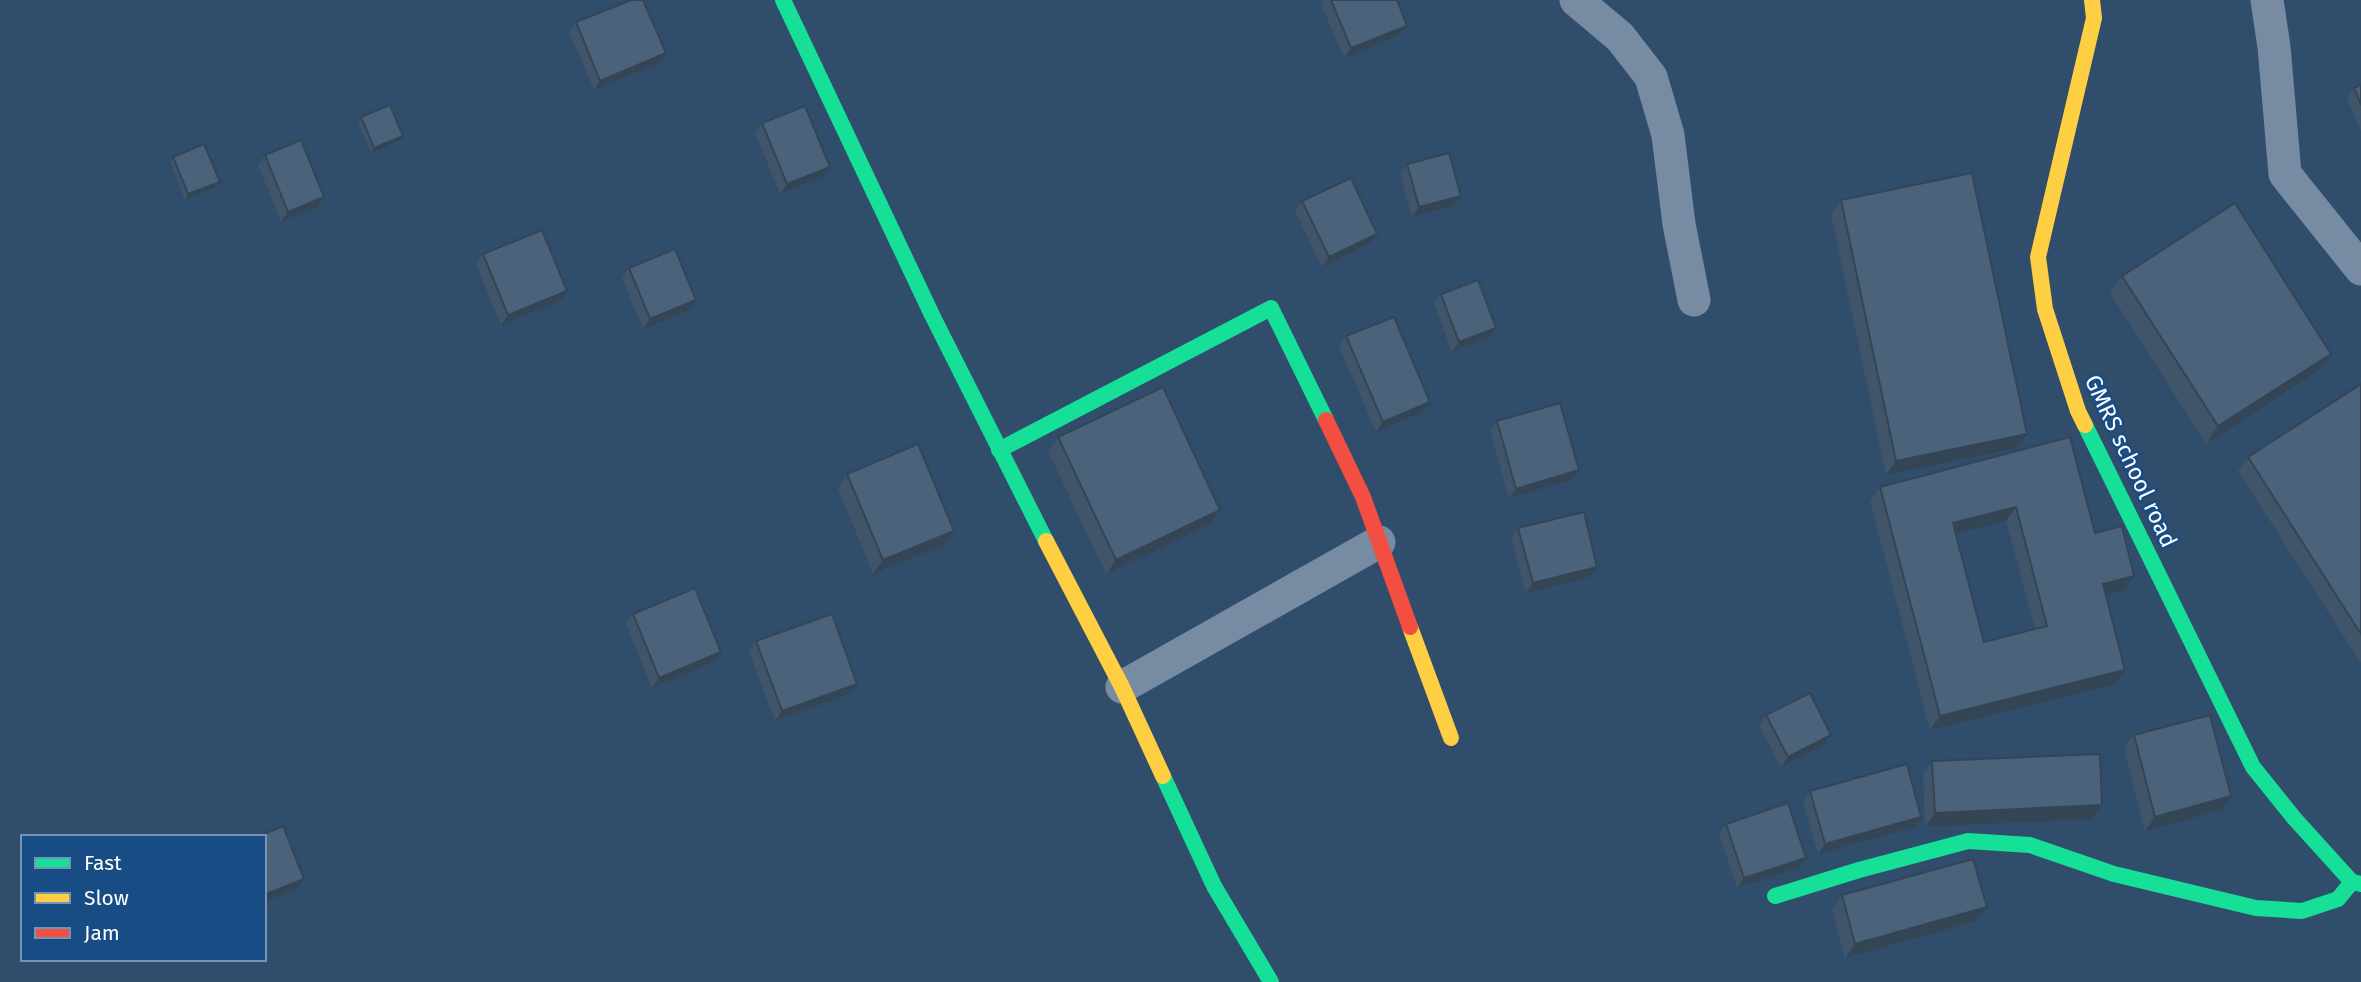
<svg xmlns="http://www.w3.org/2000/svg" width="2361" height="982" font-family="'Fira Sans',sans-serif">
<style>
.lines{fill:none;stroke-linecap:round;stroke-linejoin:round}
.street{stroke:#778ca2;stroke-width:33}
.fast{stroke:#16e098;stroke-width:16}
.slow{stroke:#ffcf43;stroke-width:16}
.jam{stroke:#f24e42;stroke-width:16}
.wall{fill:#40546a;fill-rule:evenodd}
.shaded-wall{fill:#344556}
.building{fill:#4b627b;stroke:#344556;stroke-width:2;fill-rule:evenodd}
.labels{text-anchor:middle;stroke-width:5;stroke-linejoin:round;paint-order:stroke}
.street-label{font-size:23px;fill:#fff;stroke:#184c85}
</style>
<rect width="100%" height="100%" fill="#304d6c"/>
<g class="lines">
<g class="street">
<path d="M1576,0L1620,37L1651,77L1668,135L1679,224L1694,300"/>
<path d="M2267,0L2274,47L2285,174L2361,269"/>
<path d="M1122,687L1379,542"/>
</g>
<g class="fast">
<path d="M783,0L933,317L1046,541"/>
<path d="M2085,425L2253,767L2294,818L2352,882L2361,884"/>
<path d="M999,450L1271,308L1326,420"/>
<path d="M1163,776L1214,886L1271,982"/>
<path d="M1775,896L1859,870L1968,841L2030,845L2114,874L2256,908L2302,911L2338,899L2352,882"/>
</g>
<g class="slow">
<path d="M2085,425L2078,411L2045,309L2038,257L2094,18L2092,0"/>
<path d="M1046,541L1122,687L1163,776"/>
<path d="M1410,627L1451,738"/>
</g>
<path class="jam" d="M1326,420L1363,497L1410,627"/>
</g>
<g class="wall">
<path d="M1324,0H1397L1400,35L1344,58L1321,4Z"/>
<path d="M576,22L666,53L659,63L594,90L569,32Z"/>
<path d="M2361,85V131L2347,98L2354,88Z"/>
<path d="M361,117L399,141L371,153L358,122Z"/>
<path d="M762,123L823,177L780,194L755,133Z"/>
<path d="M265,155L324,197L318,207L281,222L258,165Z"/>
<path d="M173,157L220,182L216,187L185,200L170,162Z"/>
<path d="M1407,164L1461,196L1454,206L1412,217L1400,174Z"/>
<path d="M1841,200L2027,434L2017,448L1886,475L1831,214Z"/>
<path d="M1302,201L1370,243L1322,267L1295,211Z"/>
<path d="M483,254L560,301L501,325L476,264Z"/>
<path d="M629,268L690,310L643,329L622,278Z"/>
<path d="M2122,276L2318,371L2206,444L2110,293Z"/>
<path d="M1441,294L1489,337L1452,352L1434,304Z"/>
<path d="M1346,336L1430,402L1423,412L1376,432L1339,346Z"/>
<path d="M2361,384V663L2238,471L2248,457Z"/>
<path d="M1497,421L1579,470L1573,480L1509,498L1490,431Z"/>
<path d="M1058,437L1220,510L1211,524L1106,574L1048,451Z"/>
<path d="M2070,437L2095,533L2134,576L2125,590L2106,595L2125,670L2116,684L1930,730L1870,501L1880,487ZM2006,521L2035,629L1984,642L1956,534Z"/>
<path d="M847,474L944,545L873,574L838,488Z"/>
<path d="M1518,528L1590,577L1526,593L1511,538Z"/>
<path d="M633,614L721,652L714,662L652,688L626,624Z"/>
<path d="M756,641L857,684L850,694L775,721L749,651Z"/>
<path d="M1766,715L1831,735L1824,745L1781,767L1759,725Z"/>
<path d="M2134,735L2231,796L2222,810L2145,831L2124,748Z"/>
<path d="M1932,761L2092,819L1925,827L1923,775Z"/>
<path d="M1810,791L1915,827L1818,854L1803,801Z"/>
<path d="M1726,824L1799,868L1737,888L1719,834Z"/>
<path d="M1842,895L1987,907L1977,921L1845,958L1832,909Z"/>
</g>
<g class="shaded-wall">
<path d="M1407,26L1400,35L1344,58L1351,48Z"/>
<path d="M666,53L659,63L594,90L600,81Z"/>
<path d="M403,136L399,141L371,153L374,148Z"/>
<path d="M830,167L823,177L780,194L787,184Z"/>
<path d="M220,182L216,187L185,200L188,194Z"/>
<path d="M1461,196L1454,206L1412,217L1419,207Z"/>
<path d="M324,197L318,207L281,222L288,212Z"/>
<path d="M1377,234L1370,243L1322,267L1329,257Z"/>
<path d="M567,291L560,301L501,325L508,315Z"/>
<path d="M696,300L690,310L643,329L650,319Z"/>
<path d="M1496,328L1489,337L1452,352L1459,342Z"/>
<path d="M2331,354L2318,371L2206,444L2218,426Z"/>
<path d="M1430,402L1423,412L1376,432L1383,422Z"/>
<path d="M2027,434L2017,448L1886,475L1896,461Z"/>
<path d="M1579,470L1573,480L1509,498L1516,489Z"/>
<path d="M2016,507L2006,521L1943,537L1953,523Z"/>
<path d="M1220,510L1211,524L1106,574L1116,560Z"/>
<path d="M954,531L944,545L873,574L883,560Z"/>
<path d="M1597,567L1590,577L1526,593L1533,583Z"/>
<path d="M2134,576L2125,590L2094,598L2103,584Z"/>
<path d="M721,652L714,662L652,688L659,678Z"/>
<path d="M2125,670L2116,684L1930,730L1940,716Z"/>
<path d="M857,684L850,694L775,721L782,711Z"/>
<path d="M1831,735L1824,745L1781,767L1788,757Z"/>
<path d="M2231,796L2222,810L2145,831L2155,817Z"/>
<path d="M2102,805L2092,819L1925,827L1935,813Z"/>
<path d="M1921,817L1915,827L1818,854L1825,844Z"/>
<path d="M1806,858L1799,868L1737,888L1744,878Z"/>
<path d="M304,879L297,889L264,902V895Z"/>
<path d="M1987,907L1977,921L1845,958L1855,944Z"/>
</g>
<g class="building">
<path d="M631,0H643L666,53L600,81L576,22Z"/>
<path d="M1331,0H1397L1407,26L1351,48Z"/>
<path d="M2361,85V105L2354,88Z"/>
<path d="M390,105L403,136L374,148L361,117Z"/>
<path d="M805,106L830,167L787,184L762,123Z"/>
<path d="M301,140L324,197L288,212L265,155Z"/>
<path d="M204,144L220,182L188,194L173,157Z"/>
<path d="M1449,153L1461,196L1419,207L1407,164Z"/>
<path d="M1972,173L2027,434L1896,461L1841,200Z"/>
<path d="M1351,178L1377,234L1329,257L1302,201Z"/>
<path d="M2235,203L2331,354L2218,426L2122,276Z"/>
<path d="M542,230L567,291L508,315L483,254Z"/>
<path d="M675,249L696,300L650,319L629,268Z"/>
<path d="M1478,280L1496,328L1459,342L1441,294Z"/>
<path d="M1394,317L1430,402L1383,422L1346,336Z"/>
<path d="M2361,384V634L2248,457Z"/>
<path d="M1163,387L1220,510L1116,560L1058,437Z"/>
<path d="M1560,403L1579,470L1516,489L1497,421Z"/>
<path d="M2070,437L2095,533L2122,526L2134,576L2103,584L2125,670L1940,716L1880,487ZM2016,507L2047,626L1984,642L1953,523Z"/>
<path d="M918,444L954,531L883,560L847,474Z"/>
<path d="M1584,512L1597,567L1533,583L1518,528Z"/>
<path d="M695,588L721,652L659,678L633,614Z"/>
<path d="M832,614L857,684L782,711L756,641Z"/>
<path d="M1810,693L1831,735L1788,757L1766,715Z"/>
<path d="M2210,715L2231,796L2155,817L2134,735Z"/>
<path d="M2100,754L2102,805L1935,813L1932,761Z"/>
<path d="M1907,764L1921,817L1825,844L1810,791Z"/>
<path d="M1788,803L1806,858L1744,878L1726,824Z"/>
<path d="M283,826L304,879L264,895V837H257Z"/>
<path d="M1973,859L1987,907L1855,944L1842,895Z"/>
</g>
<g class="labels">
<g class="street-label">
<text transform="translate(2131 461) rotate(65)" y="8">GMRS school road</text>
</g>
</g>
<rect x="21" y="835" width="245" height="126" fill="#184c85" stroke="#7494b6" stroke-width="2"/>
<rect x="35" y="858" width="35" height="10" fill="#16e098" stroke="#7494b6" stroke-width="2"/>
<text x="84" y="870" font-size="21" fill="#ffffff">Fast</text>
<rect x="35" y="893" width="35" height="10" fill="#ffcf43" stroke="#7494b6" stroke-width="2"/>
<text x="84" y="905" font-size="21" fill="#ffffff">Slow</text>
<rect x="35" y="928" width="35" height="10" fill="#f24e42" stroke="#7494b6" stroke-width="2"/>
<text x="84" y="940" font-size="21" fill="#ffffff">Jam</text>
</svg>
